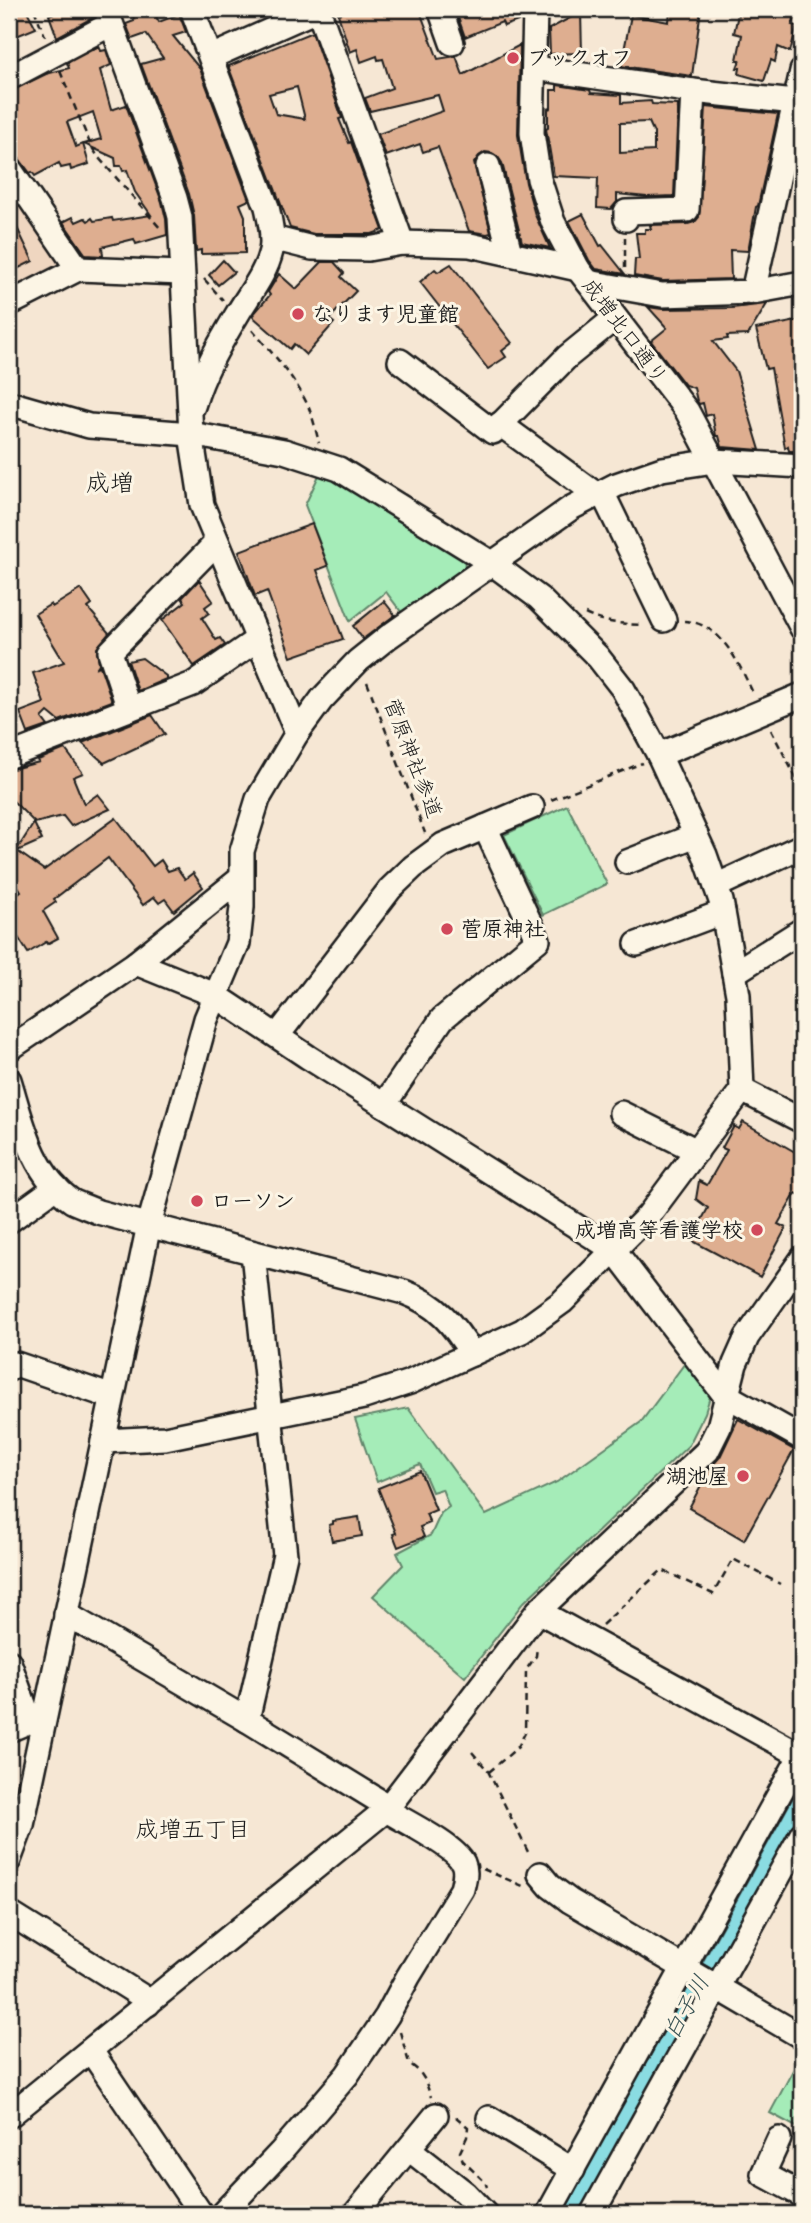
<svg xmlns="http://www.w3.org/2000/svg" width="811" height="2223" font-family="Delius,'Klee One',sans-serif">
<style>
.built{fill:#efd6c0}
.green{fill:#a5ecb8;stroke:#60846a;stroke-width:2}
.water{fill:#8adce2;stroke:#5e8f93;stroke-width:2}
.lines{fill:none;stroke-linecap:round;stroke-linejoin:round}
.shore{stroke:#48696b;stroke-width:2}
.building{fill:#deae90;stroke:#1c1c1c;stroke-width:2;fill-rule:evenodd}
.minor-casing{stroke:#1c1c1c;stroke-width:28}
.path{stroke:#1c1c1c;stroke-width:2.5;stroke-dasharray:7 5;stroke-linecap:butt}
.minor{stroke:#fcf5e5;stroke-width:23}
.poi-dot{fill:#d1495b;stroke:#fcf5e5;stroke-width:2.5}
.labels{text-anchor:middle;stroke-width:6;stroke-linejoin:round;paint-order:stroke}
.poi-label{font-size:21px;font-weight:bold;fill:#1c1c1c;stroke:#fcf5e5;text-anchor:start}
.street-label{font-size:21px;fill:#1c1c1c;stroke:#fcf5e5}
.neighbourhood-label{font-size:23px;fill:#1c1c1c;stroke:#fcf5e5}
.water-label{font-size:23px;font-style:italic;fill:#3d5657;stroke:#fcf5e5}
.quarter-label{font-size:24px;fill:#1c1c1c;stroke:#fcf5e5}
</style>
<rect width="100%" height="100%" fill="#f6e7d4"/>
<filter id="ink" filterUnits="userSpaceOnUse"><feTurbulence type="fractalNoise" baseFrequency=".0143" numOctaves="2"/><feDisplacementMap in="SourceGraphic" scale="14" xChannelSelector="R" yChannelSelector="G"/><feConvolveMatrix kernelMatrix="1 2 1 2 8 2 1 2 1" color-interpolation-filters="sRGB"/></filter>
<g filter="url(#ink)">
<path class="built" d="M9,184L60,258L57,269L9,291Z"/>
<g class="green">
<path d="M320,473L364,493L465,558L464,575L405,617L386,592L350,621L305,505Z"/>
<path d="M567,805L607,884L543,915L504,835Z"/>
<path d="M685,1363L712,1390L705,1413L689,1445L523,1603L465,1677L373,1596L403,1565L397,1553L431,1535L441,1513L449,1507L442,1489L432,1492L420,1464L377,1482L355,1419L408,1408L486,1515L557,1482L641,1422Z"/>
<path d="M800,2057L802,2058V2130L770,2113Z"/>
</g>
<path class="water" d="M802,1766V1823L586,2214H555Z"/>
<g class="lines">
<g class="shore">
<path d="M702,1963L802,1781"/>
<path d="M648,2060L689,1986"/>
</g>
</g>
<g class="building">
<path d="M9,9H26L36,28L9,39Z"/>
<path d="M64,9H92L94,17L57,37L49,15Z"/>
<path d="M132,9H152L159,22L179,14L186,32L173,36L200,69L249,200L240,204L245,216V253L201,254V250L196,251L194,216L189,194L141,64L163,58L146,34L132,39L126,24L134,21Z"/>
<path d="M353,9H419L438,59L456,56L463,75L520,45L518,135L526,183L535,215L550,248L522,242L502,163L498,157L492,153L485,152L479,156L474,163L491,233L487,234L469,231L438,147L423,152L420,144L386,156L378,134L443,111L438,95L370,111L365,98L392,88L383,59L378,60L377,56L361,62L357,49L350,52L338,14Z"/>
<path d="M455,9H521V20L504,26L502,22L465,37Z"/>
<path d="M670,9H701L692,76L621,66L631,15L669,22Z"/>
<path d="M744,9H799L792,25L797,26L790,52L778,47L775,62L771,60L764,81L739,74L740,68H737L740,60H737L742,35L734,33L738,14L742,13Z"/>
<path d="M581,12L582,53L550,54L549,29Z"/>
<path d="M312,32L342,118L339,119L349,143L351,142L383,230L372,234H314L290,228L229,68V66ZM297,87L305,119L276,114L269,94Z"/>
<path d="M99,46L101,51L106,50L111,65L100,70L111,110L126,105L162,202L166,219L167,235L136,244L134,239L102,247L103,256L86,255L63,222L73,217L76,222L85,218L88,221L92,218L94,221L112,218L113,221L151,215L135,192L127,170L123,171L121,166H116L115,158L84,144L101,139L93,112L67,122L76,147L83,144L89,164L71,170L70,166L61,168L59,163L35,176L32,172L30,173L18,157L9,140V92L46,74L69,68L67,63Z"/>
<path d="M557,85L590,90L591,93L621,95V103L651,101L652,104L678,105L674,196L647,197L617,194V202L611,209L597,208L598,178L554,176L546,129L548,128V109L551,108V90H557ZM649,122L654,133V151L620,153V123Z"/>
<path d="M706,107L778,114L758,206L756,207L748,251L730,250L731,279L663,281L634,276L635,259H639L636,233H645V229H651L650,225L688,224L695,222L699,217Z"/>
<path d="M9,211L33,261L9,273Z"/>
<path d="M583,214L600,246L602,245L625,274L596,269L589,260L569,221Z"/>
<path d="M223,260L234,272L218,285L209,275Z"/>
<path d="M322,262H334L344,273L341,277L356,291L329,319L334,323L306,355L294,344L290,349L252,316L270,295L268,292L279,274L296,289Z"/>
<path d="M451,264L512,343L502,351L506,357L488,369L420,282L435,269L438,272Z"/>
<path d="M767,304L748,335L727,336L728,339L713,341L736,371L760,450L722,447L719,436H716L712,414L706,416L703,403L699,404L697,401L694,388L685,385L651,341L667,328L648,307L662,309L732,308Z"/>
<path d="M802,320V451H789L788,446L785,448L771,368L766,369L756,329Z"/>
<path d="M312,524L328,566L317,570L343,639L291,657L267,591L255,596L239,551Z"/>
<path d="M199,580L213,601L205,607L209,613L202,618L216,640L220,638L225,645L194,666L162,620L185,602L182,598Z"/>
<path d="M81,589L92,605L88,608L109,633L97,648L99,664L97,667L100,666L112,701L59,721L48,712L42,718L48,726L28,733L20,712L44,703L33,673L64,662L35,614L51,604L52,607Z"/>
<path d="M384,601L395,615L363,639L353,626Z"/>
<path d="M142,658L166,676V679L138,691L128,661Z"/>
<path d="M152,715L165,734L104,763L82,743Z"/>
<path d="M65,749L83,773L73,777L84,804L98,794L110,809L71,826L63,816L35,823L12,800L9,787V770L39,762L38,760Z"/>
<path d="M116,818L153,866L161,860L168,871L177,868L185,879L193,873L203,887L174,911L165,899L159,903L154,897L143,905L108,858L54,899L56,902L43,911L58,938L47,944L46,942L28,953L9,923V900L21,891L9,871V862L34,823L42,840L17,851L44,870Z"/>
<path d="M743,1122L802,1156V1196L796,1193L778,1224L786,1228L760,1277L691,1240L708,1208L696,1199L699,1181L707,1185L727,1150L722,1148L734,1126L739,1129Z"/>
<path d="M738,1419L794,1450L744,1540L689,1508L710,1468L720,1457Z"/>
<path d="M420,1471L436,1510L426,1514L430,1523L420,1527L424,1537L398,1547L393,1534L396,1533L378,1488Z"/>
<path d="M359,1517L362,1536L332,1541L329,1525L333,1524V1521Z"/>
</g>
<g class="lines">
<g class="minor-casing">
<g id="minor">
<path d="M106,9L175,198L180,217L191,434L202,505L297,733"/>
<path d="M192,9L267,207C270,221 274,237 271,251C266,273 250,293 238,313C220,343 203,372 193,406"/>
<path d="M318,9L402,243"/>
<path d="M440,9L452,43"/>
<path d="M535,9L532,133L539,179L553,222L578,269L687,411L802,628"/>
<path d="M211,57L319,9"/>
<path d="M535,68L693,91L795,102L802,71"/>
<path d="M9,78L111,24"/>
<path d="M488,166L510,253"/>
<path d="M9,168L78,269"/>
<path d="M626,219V212L687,210L693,91"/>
<path d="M272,238L312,248L368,249L402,243L470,245L578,269"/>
<path d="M588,282L662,295L753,292L795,102L802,103"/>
<path d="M753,292L802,283"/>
<path d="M9,304L78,269L182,273"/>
<path d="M400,361L493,432L567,357L615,318"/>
<path d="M9,403L89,426L191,434L284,451L339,469L493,564L539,598L598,657L623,689L659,755L705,855L721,901L738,995L742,1090L648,1216L562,1302L522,1331L410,1382L364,1397L165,1438L103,1441"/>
<path d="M500,424L597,495"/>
<path d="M602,492L664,620"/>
<path d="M129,709L110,652L217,542"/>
<path d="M659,755L802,695"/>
<path d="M9,756L193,684L258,639"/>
<path d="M627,862L696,835"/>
<path d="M716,886L802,846"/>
<path d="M637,944L723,912"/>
<path d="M136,963L215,995L308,1057L614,1250L724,1394L802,1438"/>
<path d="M734,973L802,930"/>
<path d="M278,1035L390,889L413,867L443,845L532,807"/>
<path d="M9,1049L136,963L240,879"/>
<path d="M9,1080C22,1122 32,1174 72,1201C80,1205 89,1208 98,1212L404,1292C437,1304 454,1325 472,1354"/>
<path d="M742,1090L802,1121"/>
<path d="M384,1105L442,1019L538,940L485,827"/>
<path d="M621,1113L697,1151"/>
<path d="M9,1221L56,1187"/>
<path d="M9,1369L16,1364L112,1397"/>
<path d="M538,1611L802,1756"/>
<path d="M66,1614L247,1720L389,1807"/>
<path d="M9,1662L30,1721L42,1724"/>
<path d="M247,1720L285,1555L253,1253"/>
<path d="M9,1730L30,1721"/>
<path d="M9,1860L22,1825L149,1225L206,1019L238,943L242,907V851L258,799L297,733L322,699L358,661L388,637L571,508L616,485L662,469L714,461L802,466"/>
<path d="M540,1874L550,1886L570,1901L802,2037"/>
<path d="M9,1913L140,1995L148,2004"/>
<path d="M91,2051L201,2214"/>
<path d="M9,2116L386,1810L538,1611L707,1451L719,1427L735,1364L747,1337L802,1259"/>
<path d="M489,2118L573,2170"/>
<path d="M779,2139L763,2174L802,2195"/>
<path d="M409,2149L465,2193L485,2214"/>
<path d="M222,2214L280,2153L347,2075L387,2016L408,1977L462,1889C464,1880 467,1872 463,1863C455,1846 404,1821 386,1810"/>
<path d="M355,2214L436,2115"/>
<path d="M548,2214L802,1753"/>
<path d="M592,2214L802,1834"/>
</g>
</g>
<g class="path">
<path d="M34,9L45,36"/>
<path d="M60,71L91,146L99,158L161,229"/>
<path d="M625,268V236"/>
<path d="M204,279L223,300"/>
<path d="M252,330C272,353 295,377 308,406C313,417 316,431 319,443"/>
<path d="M585,614C604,623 622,624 643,625"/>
<path d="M684,621C721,622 739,664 753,693"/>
<path d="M367,682L425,833"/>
<path d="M771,730L802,789"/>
<path d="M551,800L642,763"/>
<path d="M602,1625L662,1570L713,1594L733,1559L780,1584"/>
<path d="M472,1752L488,1771L530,1856"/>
<path d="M489,1772L518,1747L525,1733L526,1670L536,1656L537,1647"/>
<path d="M483,1869L525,1887"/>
<path d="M400,2032L409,2063L419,2071L425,2080L431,2097"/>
<path d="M456,2117L468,2127L467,2137L460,2152L463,2161L485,2182L487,2187"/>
</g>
<use href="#minor" class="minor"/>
</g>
</g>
<g class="poi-dot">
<circle cx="513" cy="58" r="7"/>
<circle cx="298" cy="314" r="7"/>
<circle cx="447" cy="929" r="7"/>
<circle cx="197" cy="1201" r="7"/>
<circle cx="757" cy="1230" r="7"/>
<circle cx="743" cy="1476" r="7"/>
</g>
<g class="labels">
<g class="poi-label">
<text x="527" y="65">ブックオフ</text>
<text x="312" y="321">なります児童館</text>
<text x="461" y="936">菅原神社</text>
<text x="211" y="1208">ローソン</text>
<text x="743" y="1237" text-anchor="end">成増高等看護学校</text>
<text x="729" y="1483" text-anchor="end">湖池屋</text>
</g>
<g class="street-label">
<text transform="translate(625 331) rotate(53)" y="7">成増北口通り</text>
<text transform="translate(413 758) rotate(69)" y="7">菅原神社参道</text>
</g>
<g class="neighbourhood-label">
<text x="193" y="1837">成増五丁目</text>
</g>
<g class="water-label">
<text transform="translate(686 2007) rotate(-61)" y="8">白子川</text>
</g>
<g class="quarter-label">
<text x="110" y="491">成増</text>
</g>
</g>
<rect width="811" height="2223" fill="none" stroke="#fcf5e5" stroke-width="35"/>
<rect x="18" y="18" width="776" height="2188" fill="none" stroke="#1c1c1c" stroke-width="2.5" filter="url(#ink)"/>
</svg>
